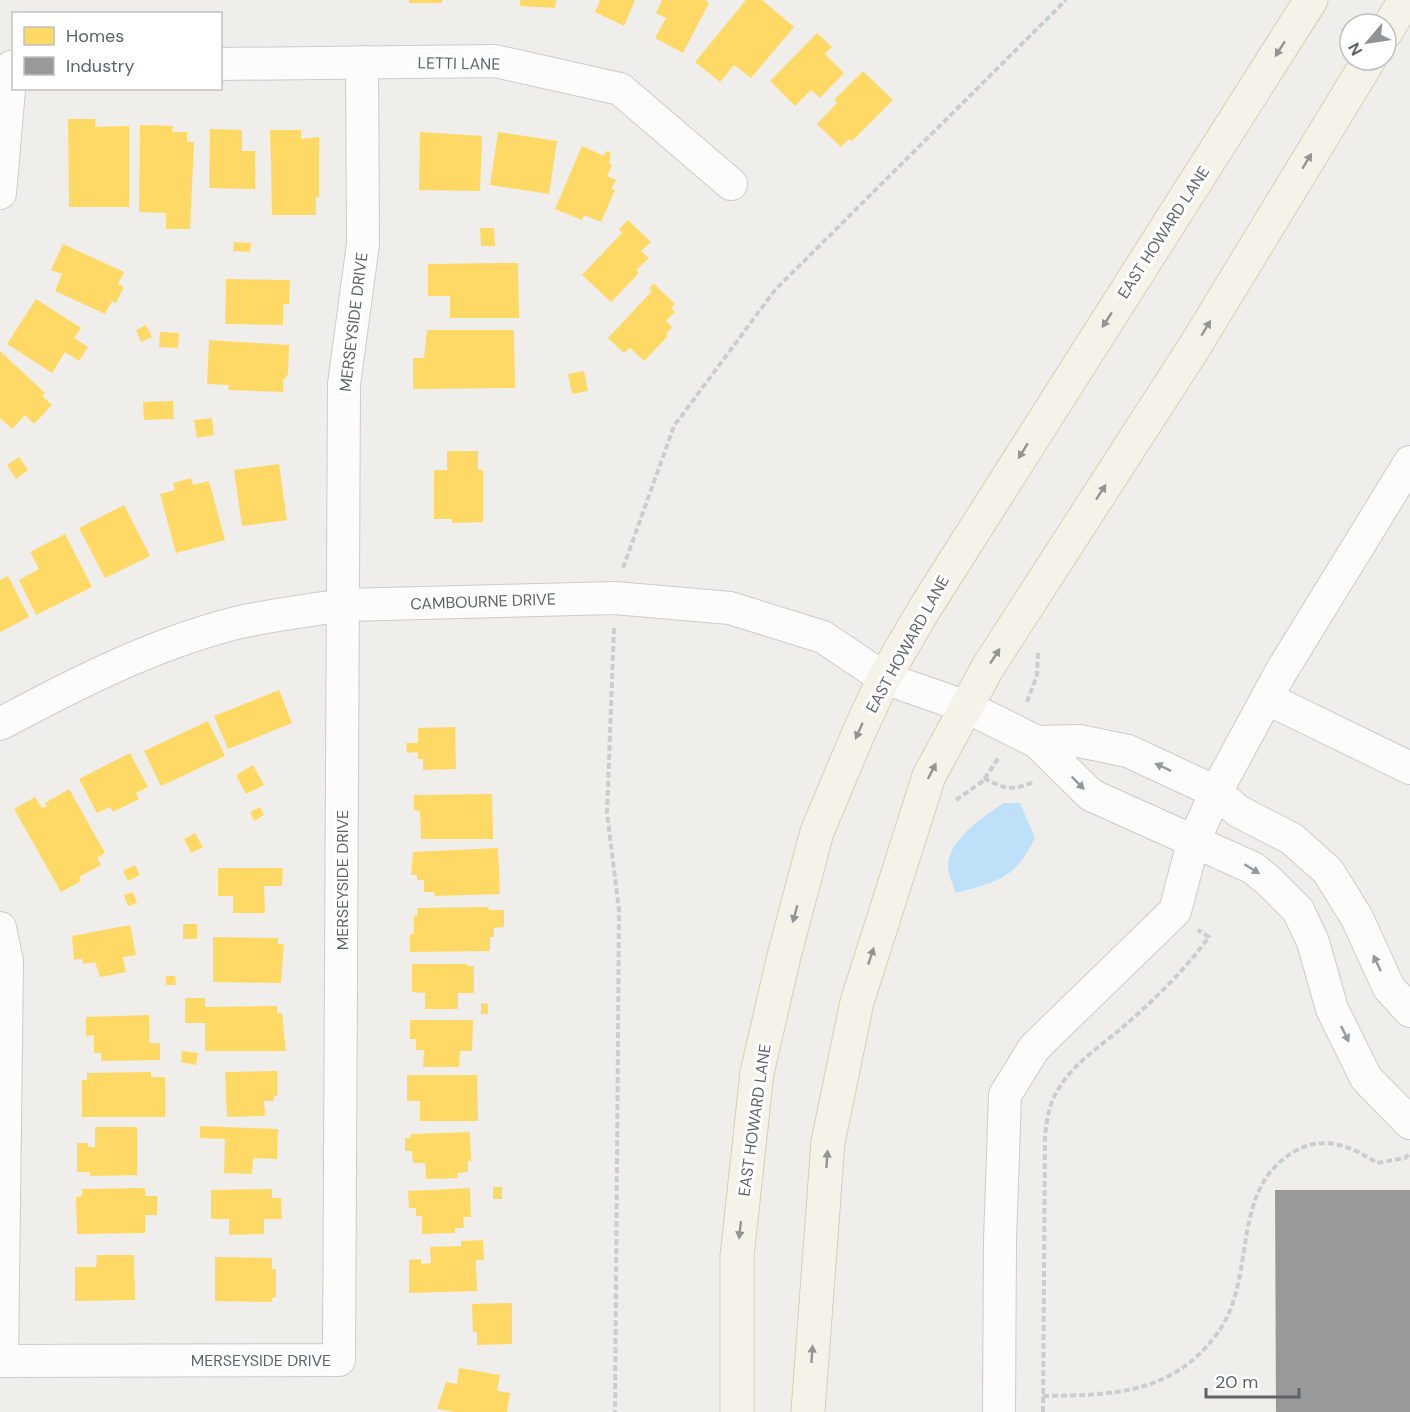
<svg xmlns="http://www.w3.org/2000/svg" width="1410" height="1412" font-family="'DM Sans',sans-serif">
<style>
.water{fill:#bfe0f9}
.homes{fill:#ffd966}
.industry{fill:#999}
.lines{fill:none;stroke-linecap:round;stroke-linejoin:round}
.minor-casing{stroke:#cbcccc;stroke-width:34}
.major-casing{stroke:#d7ceb8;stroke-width:35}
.path{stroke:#cacfcc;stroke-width:4;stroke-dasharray:6 3;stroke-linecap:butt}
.minor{stroke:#fdfcfc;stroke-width:32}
.major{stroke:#f4f2e9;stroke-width:33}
.oneway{fill:#939595}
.oneway2{fill:#96999c}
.labels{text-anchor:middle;stroke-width:6;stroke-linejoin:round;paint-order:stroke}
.street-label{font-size:16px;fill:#5f6368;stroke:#fff}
</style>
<rect width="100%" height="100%" fill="#efeeea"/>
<path class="water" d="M1004,803H1020L1035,838C1015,879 998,881 956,893C953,885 948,874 948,865C949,839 984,816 1004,803Z"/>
<g class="homes">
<rect x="409" y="0" width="33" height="3"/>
<path d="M520,0H556L555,8L520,6Z"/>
<path d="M600,0H635L624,26L595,12Z"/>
<path d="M662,0H705L709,3L683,53L655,38L666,18L656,13Z"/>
<path d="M746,0H762L794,27L751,78L734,65L720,82L695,62Z"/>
<path d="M817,33L832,47L825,54L844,73L820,98L811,90L795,106L770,81Z"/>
<path d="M863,71L893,100L852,141L849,139L841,147L817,124L837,103L834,100Z"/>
<path d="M68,119H95V127L129,126V207H69Z"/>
<path d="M140,125L173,126L172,132H187V142H194L190,229H166V213L139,212Z"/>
<path d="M210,129L242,130V151H255V189L209,188Z"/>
<path d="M270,130H301V139L319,137V197H316V215H272Z"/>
<path d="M420,132L482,136L480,191L419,190Z"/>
<path d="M498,132L557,141L549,194L490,185Z"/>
<path d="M582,146L604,156L606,151L611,153L609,164L612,165L607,176L616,180L611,189L615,190L601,222L584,215L582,220L555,209Z"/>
<path d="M628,220L651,242L641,251L649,258L636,270L639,273L611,302L582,275L622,233L619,229Z"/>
<path d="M480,228H494L495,246H481Z"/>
<path d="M234,242L251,243L250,252L233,251Z"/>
<path d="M63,244L124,272L118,284L124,287L116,303L112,301L105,314L55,291L62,274L51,270Z"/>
<path d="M518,263L519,318H450V296H428V264Z"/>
<path d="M226,279L290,280L289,304H283V325L225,324Z"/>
<path d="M654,284L675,304L671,308L675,312L666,321L672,327L666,334L668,336L644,361L630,348L624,353L608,338L652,291L649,288Z"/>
<path d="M36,299L81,328L74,338L88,347L79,361L65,352L52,373L7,344Z"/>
<path d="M146,325L152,337L141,342L136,330Z"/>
<path d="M427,330H514L515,388L413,389V358H424Z"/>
<path d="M160,332L179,333L178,348L159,347Z"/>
<path d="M209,340L289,345L288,375L283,380V392L228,390L229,385L207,384Z"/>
<path d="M0,351L45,393L42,396L52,405L34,424L25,415L12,429L0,418Z"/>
<path d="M584,371L588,391L572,394L568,374Z"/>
<path d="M173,401L174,419L144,420L143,402Z"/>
<path d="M212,418L214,435L197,438L194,420Z"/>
<path d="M447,451H478V470H483V522L452,523V519H434V470H447Z"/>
<path d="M19,457L28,470L16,479L7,465Z"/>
<path d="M279,464L287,520L242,526L234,470Z"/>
<path d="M191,478L193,485L209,481L225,540L176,553L160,494L175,490L173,483Z"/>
<path d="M124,505L150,556L105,578L79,528Z"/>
<path d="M65,534L92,587L36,615L19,580L39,569L30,552Z"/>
<path d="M8,576L29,617L0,632V580Z"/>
<path d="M279,690L292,723L228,749L214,716Z"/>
<path d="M208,721L225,756L161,786L144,751Z"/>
<path d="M455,727L456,769L423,770V759H418V752L407,753L406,743H418V728Z"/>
<path d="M130,753L148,787L136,793L139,799L113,812L110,807L97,813L79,779Z"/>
<path d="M253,765L264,785L246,794L236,775Z"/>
<path d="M69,789L105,853L97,858L101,865L79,877L81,881L61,892L14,809L35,797L42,808L47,806L45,803Z"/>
<path d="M492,794L493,839H421L420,811L414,810V795Z"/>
<path d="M260,807L264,815L254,821L250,812Z"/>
<path d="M195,833L203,847L191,853L184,839Z"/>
<path d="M498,848L500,894L435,896L434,892H424V880H417V875H411L413,852Z"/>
<path d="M135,865L140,875L128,881L123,871Z"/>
<path d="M218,868H283L282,886H264L265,913H233V896H218Z"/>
<path d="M133,892L137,903L128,906L124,895Z"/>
<path d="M488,907L489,910H504V927L494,928V937H490V951L410,952V934H414V915L417,916V908Z"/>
<rect x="183" y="924" width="14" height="15"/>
<path d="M130,925L136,955L123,957L126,972L100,977L95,962L83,964L82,958L74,960L72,936Z"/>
<path d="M213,937L278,938V944H284L281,983L213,982Z"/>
<path d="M412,964H467V966H474V993H458V1009H425V993L412,992Z"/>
<path d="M166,976H175L176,985H166Z"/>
<path d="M185,998H205V1007L277,1006V1013H282L286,1051H205V1023H185Z"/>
<path d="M481,1003L488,1004V1014H481Z"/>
<path d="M149,1015V1043H160V1060L101,1061V1053H94V1035L86,1036V1017Z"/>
<path d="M410,1020H473L472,1051H460L459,1067H423L424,1050H416V1039H410Z"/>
<path d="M182,1051L198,1053L196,1065L181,1062Z"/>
<path d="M277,1071V1096H274V1101H264L265,1116L227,1117L225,1072Z"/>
<path d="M151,1072V1077H165V1117H82V1080H87V1073Z"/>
<path d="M407,1075H477L478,1121H420V1101H407Z"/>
<path d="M200,1126L278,1129L277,1159L253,1158L252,1174L224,1173L225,1139L200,1138Z"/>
<path d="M95,1127H137V1175L90,1176V1172H77V1143H88V1147H95Z"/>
<path d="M470,1132L471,1161H468V1172L457,1173L458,1178L426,1179L425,1163H413L412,1151H405V1138H410L411,1134Z"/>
<rect x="493" y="1187" width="9" height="12"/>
<path d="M145,1188V1196H157V1215H145V1233L77,1234L76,1197L82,1196V1189Z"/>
<path d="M470,1188L471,1217H463L464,1228H455V1233L422,1234V1216H416V1208H409L408,1191Z"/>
<path d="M272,1189V1198H281L282,1219H264V1234L229,1235V1219H211V1190Z"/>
<path d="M483,1240L484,1260H476L477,1291L409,1293V1260L421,1259V1264L431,1263L430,1247L461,1246V1241Z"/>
<path d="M97,1255H134L135,1300L75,1301V1267H96Z"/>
<path d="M215,1257L272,1258V1269H276V1297L272,1298V1302L215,1301Z"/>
<path d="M512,1303V1344L477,1345V1332H473L472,1304Z"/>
<path d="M459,1368L500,1375L497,1391L510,1393L507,1412H456L437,1409L446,1382L457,1384Z"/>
</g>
<path class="industry" d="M1275,1190H1410V1412H1276Z"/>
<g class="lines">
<g class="minor-casing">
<g id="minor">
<path d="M220,64L495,61L620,89L731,184"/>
<path d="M0,193L11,67"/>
<path d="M1268,699L1410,768"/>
<path d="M0,724C75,684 153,644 236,623C271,615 309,610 345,605L615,598L730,608L823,637L884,678L967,707L1037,742L1091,795L1253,868L1269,881L1298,910L1313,942L1332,1009L1366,1078L1410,1123"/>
<path d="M1037,742L1079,741L1128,751L1216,792L1238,811L1292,839L1328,871L1357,918L1389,988L1410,1011"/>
<path d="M0,928L7,961L2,1361"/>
<path d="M0,1361L339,1360L344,384L363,244L362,62"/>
<path d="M999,1412L1000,1240L1005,1095L1034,1048L1175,911L1193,843L1216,792L1282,670L1410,462"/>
</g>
</g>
<g class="major-casing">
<g id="major">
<path d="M1386,32L1405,0"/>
<path d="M737,1412V1256L757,1073L784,956L817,832L859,732L884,678L925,608L1311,0"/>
<path d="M808,1412L828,1142L857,1002L929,776L988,667L1195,346L1369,60"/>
</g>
</g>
<g class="path">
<path d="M623,568L674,426L775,290L1066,0"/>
<path d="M614,628L607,813L619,910L615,1412"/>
<path d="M1027,702L1037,675L1038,652"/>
<path d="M984,778C1003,789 1013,791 1033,782"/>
<path d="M956,800L983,781L999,757"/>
<path d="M1043,1396C1111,1395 1171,1395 1216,1335C1260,1278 1226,1189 1297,1150C1325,1135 1353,1147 1377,1163L1405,1158L1409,1154"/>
<path d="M1043,1412L1045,1136C1047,1119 1049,1103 1059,1088C1073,1064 1102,1045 1123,1027C1154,1000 1184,971 1209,937L1198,930"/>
</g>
<use href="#minor" class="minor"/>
<use href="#major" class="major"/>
</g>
<defs><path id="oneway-solid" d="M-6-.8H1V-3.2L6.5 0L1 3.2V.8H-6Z" transform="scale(1.5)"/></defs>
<g class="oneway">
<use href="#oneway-solid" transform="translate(1280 49) rotate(123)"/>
<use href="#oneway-solid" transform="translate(1307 161) rotate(-59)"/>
<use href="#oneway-solid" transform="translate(1107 320) rotate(123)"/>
<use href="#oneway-solid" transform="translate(1206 328) rotate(-59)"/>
<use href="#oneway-solid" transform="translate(1023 451) rotate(122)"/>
<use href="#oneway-solid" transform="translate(1101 492) rotate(-57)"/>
<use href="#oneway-solid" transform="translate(995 656) rotate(-57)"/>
<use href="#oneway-solid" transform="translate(859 731) rotate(114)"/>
<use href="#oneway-solid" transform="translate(932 771) rotate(-63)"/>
<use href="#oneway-solid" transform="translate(795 914) rotate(105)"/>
<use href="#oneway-solid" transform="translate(871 956) rotate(-72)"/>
<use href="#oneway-solid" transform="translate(827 1159) rotate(-86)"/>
<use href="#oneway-solid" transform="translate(740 1230) rotate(96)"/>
<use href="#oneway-solid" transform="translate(812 1354) rotate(-86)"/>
</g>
<g class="oneway2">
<use href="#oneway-solid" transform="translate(1163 767) rotate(-155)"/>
<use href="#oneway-solid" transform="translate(1078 783) rotate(45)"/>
<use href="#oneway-solid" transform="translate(1252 869) rotate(32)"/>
<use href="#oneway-solid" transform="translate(1377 963) rotate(-115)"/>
<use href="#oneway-solid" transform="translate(1345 1034) rotate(64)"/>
</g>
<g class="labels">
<g class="street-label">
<text transform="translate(459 63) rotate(1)" y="6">LETTI LANE</text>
<text transform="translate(1163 232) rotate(-57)" y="6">EAST HOWARD LANE</text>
<text transform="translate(353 322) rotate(-83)" y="6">MERSEYSIDE DRIVE</text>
<text transform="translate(483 601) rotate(-2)" y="6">CAMBOURNE DRIVE</text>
<text transform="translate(907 644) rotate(-61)" y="6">EAST HOWARD LANE</text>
<text transform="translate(342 880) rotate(-90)" y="6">MERSEYSIDE DRIVE</text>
<text transform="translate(754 1120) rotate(-82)" y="6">EAST HOWARD LANE</text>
<text x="261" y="1366">MERSEYSIDE DRIVE</text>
</g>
</g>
<rect x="12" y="12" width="210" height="78" fill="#ffffff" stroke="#bfc1c3" stroke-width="1.5"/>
<rect x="24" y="27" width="30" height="18" fill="#ffd966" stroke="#bfc1c3" stroke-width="1.5"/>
<text x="66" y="42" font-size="18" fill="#5f6368">Homes</text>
<rect x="24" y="57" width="30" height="18" fill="#999999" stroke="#bfc1c3" stroke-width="1.5"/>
<text x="66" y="72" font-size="18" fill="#5f6368">Industry</text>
<g transform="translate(1368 42) rotate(241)"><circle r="28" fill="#ffffff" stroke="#bfc1c3" stroke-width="1.5"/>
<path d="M0-4.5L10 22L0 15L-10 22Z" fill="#919496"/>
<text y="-9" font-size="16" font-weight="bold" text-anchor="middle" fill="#5f6368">N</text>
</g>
<path d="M1206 1388v9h93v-9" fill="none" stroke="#5f6368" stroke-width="3"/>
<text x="1215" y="1388" font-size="18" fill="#5f6368" stroke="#ffffff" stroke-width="4.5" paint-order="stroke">20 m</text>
</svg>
